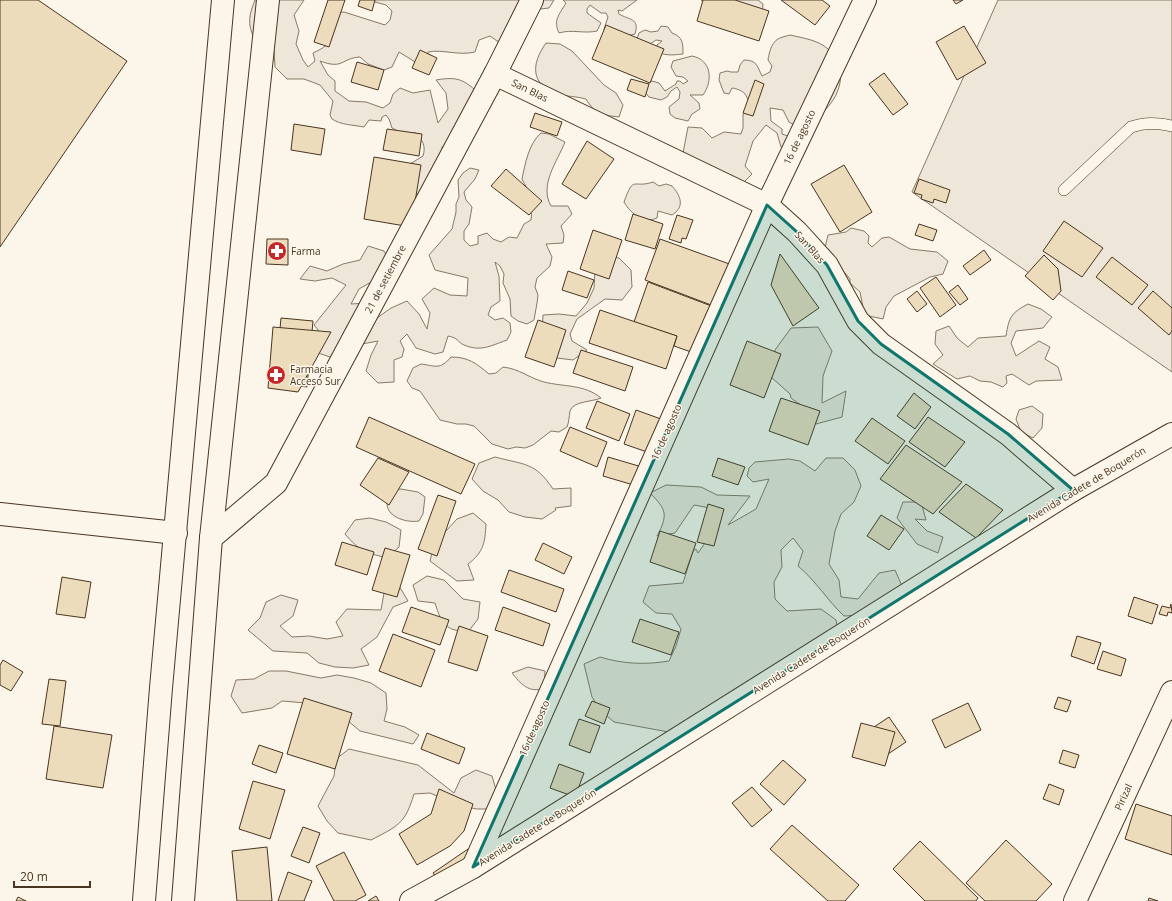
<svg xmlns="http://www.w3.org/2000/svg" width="1172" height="901" font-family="'Open Sans',sans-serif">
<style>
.green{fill:#ede6d9;stroke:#887966}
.building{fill:#ecdcbc;stroke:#4a3520}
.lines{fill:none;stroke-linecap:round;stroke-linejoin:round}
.service-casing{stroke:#4a3520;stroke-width:12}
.minor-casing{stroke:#4a3520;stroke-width:24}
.secondary-casing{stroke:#4a3520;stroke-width:24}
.trunk-casing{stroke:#4a3520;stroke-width:24}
.service{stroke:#fbf6e9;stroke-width:11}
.minor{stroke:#fbf6e9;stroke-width:22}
.secondary{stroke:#fbf6e9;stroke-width:22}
.trunk{stroke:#fbf6e9;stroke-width:22}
.marked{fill:#0f766e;fill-opacity:0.2;stroke:#0f766e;stroke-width:3;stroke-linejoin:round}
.labels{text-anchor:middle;stroke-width:3;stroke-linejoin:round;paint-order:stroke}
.street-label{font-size:10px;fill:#4a3520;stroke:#fbf6e9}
.poi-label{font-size:10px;fill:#4a3520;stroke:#fbf6e9;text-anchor:start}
</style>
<rect width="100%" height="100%" fill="#fbf6e9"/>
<g class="green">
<path d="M255,0H304L294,15L299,31L296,44L303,60L308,67L315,61L313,53C337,42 331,37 336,13L344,12L385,25L390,20L392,11L386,5L368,0H554L549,8L532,10L505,42L497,41L490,36L479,40L475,52C458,56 443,49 428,52L427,60L420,65L399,52L392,67L384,70L368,64L360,57C341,58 344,70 320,61L328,75L335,81V91L349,101L366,102L383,108L390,103L393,94L400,88L413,93L430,90L438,123L448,109L446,93L436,80C459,76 464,80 481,95L451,143L442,147V151L417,198L415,197L410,164L423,156C426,146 423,141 416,133L400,132L392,128L389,119L386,115L382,117L381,121L369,120L364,127C354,125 341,125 332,119L330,115L333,101L320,85L304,79H287L275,67L274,50L258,46C248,27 247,20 255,0Z"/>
<path d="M563,0H637L622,11L618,10L619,14C629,20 640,18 635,34L631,35L605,33L604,29L608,17L606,13H601L590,5L587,9V13L601,23L597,31C584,34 572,29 559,33C553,20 559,15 566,3Z"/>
<path d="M701,0H758L763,4L762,17L703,2Z"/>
<path d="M998,0H1172V372L912,192Z"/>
<path d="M661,26L668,27L672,33C683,37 683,43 683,54C673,55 667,56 657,52V45L662,41L656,40L644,48L637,39L639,33L645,30L651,32L658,31Z"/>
<path d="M790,35C803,38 818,40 828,49C848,67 842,93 825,110L812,107L801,129L789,122L783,110L770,108L771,121L782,129V134L794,138L793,152L781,147L777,133L766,125L753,141L745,166L752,174L743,183L683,153L688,127L702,128L712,138L724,132L741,134L743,128V114L748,112C750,98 746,90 732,88L729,94L724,93L719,80L720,73L727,71L731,72H738L740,65L744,60C757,60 757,66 762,76L770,72L772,66L768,60C769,54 771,43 778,39C781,37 787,36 790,35Z"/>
<path d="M546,43L560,44L572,51L604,85L616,93L623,105L619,117C602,115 595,114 586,99C576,96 567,97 558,94C530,85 531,64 546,43Z"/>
<path d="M692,56C712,60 713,81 703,95H690L699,103L700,109L692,114L688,121L675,118L670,114L669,107L679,99L680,92L677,87L671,91L667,97L661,100L649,97L645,92L646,85L652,81L659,83L665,91L676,84L677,81H680L683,84L688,81L683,77L676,76L671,67L673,61Z"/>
<path d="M541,133L549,134L565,142C557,162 539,185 551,206H568L572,214L561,226L564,235L563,243L546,244L552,257L550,266L537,278L535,287L538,295L537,303L534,320L527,324L518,321L511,316L510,299L503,283L504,274L500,266L495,262L499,276L500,301L491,307L488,315L495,320L503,318L510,323L511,332L507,340C490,346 481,352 464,345C457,342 459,338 448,336L443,352L435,354L416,348L407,334L400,341L404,349L402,357L394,360V382L378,383L366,371L371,355L378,341L362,344L330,357L315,352L324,337L314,325L346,285L332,278L315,281L300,279L310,266L327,271L343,264L360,260L368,246L384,251L392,266L373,281L359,289L351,304L368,303L377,318L391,308L407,301L419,314L427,329L430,313L422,299L434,288L450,295L467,296L468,278L435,270L429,255L452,229L456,212V204L459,197L458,180L463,173L470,168L479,170L475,179L464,192L466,200L472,207L469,224L464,231V240L470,246L478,244V236L487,233L493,239L501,242L509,237L517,238L524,224L531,220C533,206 529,191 522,179C525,164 529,143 541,133Z"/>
<path d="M653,182L659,186L666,184L672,186C681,196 685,207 672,215L658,211L657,218C644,224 631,214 624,202C634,174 633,189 653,182Z"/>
<path d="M851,228L864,231L869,236L868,243L872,247L882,238L889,237L910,249L937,252L948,261L943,274L930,277L894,296L886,307L883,319L869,316L864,312L860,292L850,283V279L845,273L839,270L825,248L828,235L846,232Z"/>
<path d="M602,255L619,258L631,270L632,287L622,300L605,299L577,319L570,334L572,341L587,350L573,360L557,358L542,332L543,315L559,314L576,316L587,303L594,288L595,271Z"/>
<path d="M1028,304L1041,309L1052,317L1043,328L1016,331L1011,343L1016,356L1039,341L1050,347L1045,359L1058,367L1062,380L1036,381L1029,385L1012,374L1006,376L1007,383L1003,387L991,382L980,381L970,376L957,379L933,364L943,355L935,344L936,331L949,326L957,338L968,347L978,338L1006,336C1009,317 1011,313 1028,304Z"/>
<path d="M818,327L832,351L823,376L822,403L846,391L842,417L816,424L805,408L791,398L790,394L771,377L775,350L791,328Z"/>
<path d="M451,357C468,357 476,363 489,374L496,373L503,367C520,369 529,378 544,382C564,387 584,384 601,398C592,402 573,401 570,411C569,417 569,422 567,427L559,432L551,431L533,445L525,448L516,447L508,449L492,444L474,426L466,424H457L440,420L420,391L412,388L407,381L413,368L421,364C436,366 440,370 451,357Z"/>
<path d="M1032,406L1043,414L1042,428L1033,438L1021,432L1016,419L1019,410Z"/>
<path d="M495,457C525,465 535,462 553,489L571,488V506L555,508L556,510L542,519L525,517L509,512L498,500L483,491L472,479L479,463Z"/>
<path d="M826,458H843L855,470L861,486L854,502L841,514L835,531L829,564L839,580L841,597L858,599L879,573L895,570L902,586L861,615L844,616C827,600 816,581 798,566L803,551L793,538L781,550L782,567L774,582L775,599L787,611L821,609L836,620L839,637L696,737L614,722L601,711L592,697L584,664L600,657C623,664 645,665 669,661L676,646L681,629L672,614L656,613L643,602L649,586L683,583L693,551L696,549L698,553L707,540L710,508L694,505L675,533L657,536C668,515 667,510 650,493L666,485L701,487L717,495L750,496L728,525L756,509L769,479L753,482L747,476L749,468L755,462L789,459L800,461L815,471Z"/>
<path d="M401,489L418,492L425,497L423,514L419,521C408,523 386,518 387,502C388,498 391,494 392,490Z"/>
<path d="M903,502H921L926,520L915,519L927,531L943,537L938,553L917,544L897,518Z"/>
<path d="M473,513L486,524C485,542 484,552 468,564L474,580L457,581L430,561L434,544L457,519Z"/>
<path d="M370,518L386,522L401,530L399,547L387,558C367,553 359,551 345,534L355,520Z"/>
<path d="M427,576L444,580L463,599L480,602L478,619L468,632C445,630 442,625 435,603L418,601L413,585Z"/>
<path d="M399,586L408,601L393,607L377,637L361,649L369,665L353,668L335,667L319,663L307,653L273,651L248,630L260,618L266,602L281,595L298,600L293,616L280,626L292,637L309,636L327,639L343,636L336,622L347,609L381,610L384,593Z"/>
<path d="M528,667L545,671L544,688C529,694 520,683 512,673Z"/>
<path d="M269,671H286L321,678L337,675L354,678L371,683L386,693L387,709L384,721L405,727L419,735L413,744L360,731L341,715L306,703L282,701L272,708L242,713L231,696L236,680L254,679Z"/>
<path d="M349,749L418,765L454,793L461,778L476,770L492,776L497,793L494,809H477L461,806L430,793L414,794C405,824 398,826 371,840L338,833L327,821L318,806L334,776L336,759Z"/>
</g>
<g class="building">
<path d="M0,0H38L127,61L0,247Z"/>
<path d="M328,0H345L329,47L314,42Z"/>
<path d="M360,0H375L372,11L358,6Z"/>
<path d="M703,0H735L769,11L759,41L697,21Z"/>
<path d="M781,0H822L830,6L815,25Z"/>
<path d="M953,0H963L956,4Z"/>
<path d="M606,25L664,49L650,83L592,59Z"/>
<path d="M964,26L986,63L957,80L936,42Z"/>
<path d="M420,50L437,58L429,75L412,68Z"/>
<path d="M357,62L384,70L378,90L351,82Z"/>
<path d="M884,73L908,104L893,115L869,84Z"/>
<path d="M631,79L649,84L645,97L627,90Z"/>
<path d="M755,80L764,84L753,116L743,113Z"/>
<path d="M535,113L562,122L557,136L530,127Z"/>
<path d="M294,124L325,129L321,155L291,150Z"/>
<path d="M387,129L422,134L419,156L383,150Z"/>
<path d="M587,141L614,159L586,199L562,184Z"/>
<path d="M374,157L421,165L411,227L364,219Z"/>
<path d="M844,165L872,212L840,232L811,184Z"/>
<path d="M506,169L542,201L529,215L491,186Z"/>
<path d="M919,179L950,190L946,203L934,199L933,203L921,199L922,195L914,193Z"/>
<path d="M633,214L663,224L655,249L625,240Z"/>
<path d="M677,215L693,220L686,239L682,238L681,243L669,239Z"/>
<path d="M1064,221L1103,248L1082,277L1043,251Z"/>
<path d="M919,224L937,230L933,241L915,235Z"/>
<path d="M593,230L622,240L609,279L580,269Z"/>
<path d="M267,239H288V265L266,264Z"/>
<path d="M660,239L735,266L719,308L645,280Z"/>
<path d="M984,250L991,260L970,275L963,266Z"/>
<path d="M780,254L819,308L793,326L771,285Z"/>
<path d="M1044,255L1058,269L1061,291L1053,300L1025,276Z"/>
<path d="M1112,257L1148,285L1132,305L1096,277Z"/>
<path d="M568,271L594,280L587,298L562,290Z"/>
<path d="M936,277L956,305L940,317L920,288Z"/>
<path d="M648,282L714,307L697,354L674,346L677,336L634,322Z"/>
<path d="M958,285L968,299L960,305L949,292Z"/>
<path d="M917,291L927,304L917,312L907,299Z"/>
<path d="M1153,291L1172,308V331L1169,335L1138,308Z"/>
<path d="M600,310L677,336L666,369L589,343Z"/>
<path d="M281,318L313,321L307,387L275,383Z"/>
<path d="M538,320L566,330L554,367L525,357Z"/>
<path d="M273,327L331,332L298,392L268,388Z"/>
<path d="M747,341L781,354L764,398L730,385Z"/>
<path d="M581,350L633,367L625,391L573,373Z"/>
<path d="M914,393L931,407L915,429L897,416Z"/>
<path d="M781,398L820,411L808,445L769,431Z"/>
<path d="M597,401L630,414L619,441L586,428Z"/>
<path d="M636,410L661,419L650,453L624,444Z"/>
<path d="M369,417L475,464L461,494L356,447Z"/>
<path d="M928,417L965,442L945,467L909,442Z"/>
<path d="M872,418L905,441L888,464L855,441Z"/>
<path d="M570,427L607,442L597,467L560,451Z"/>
<path d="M906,445L962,482L933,514L880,479Z"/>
<path d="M608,457L642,467L637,486L603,476Z"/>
<path d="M378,458L409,472L389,505L360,485Z"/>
<path d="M718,458L745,467L738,485L712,476Z"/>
<path d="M966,484L1003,510L976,538L939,512Z"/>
<path d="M438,495L456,501L437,556L418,549Z"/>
<path d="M708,504L724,509L714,546L697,542Z"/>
<path d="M881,515L904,529L889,550L867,536Z"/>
<path d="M660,531L696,543L685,574L650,562Z"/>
<path d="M342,542L374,552L367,575L335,565Z"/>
<path d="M543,543L572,557L564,574L535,560Z"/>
<path d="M385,548L410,555L397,597L372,590Z"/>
<path d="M509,570L564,589L556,612L501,592Z"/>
<path d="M62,577L91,582L85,618L56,614Z"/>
<path d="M1134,597L1158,605L1152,624L1128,616Z"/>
<path d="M1171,604L1172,613L1168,612L1167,616L1159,614L1162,606L1170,608Z"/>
<path d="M411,607L449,620L440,645L402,632Z"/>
<path d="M503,607L550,624L543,646L495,630Z"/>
<path d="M640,619L679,632L671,655L632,642Z"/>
<path d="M459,626L488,636L477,671L448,662Z"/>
<path d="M393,634L435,650L421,687L379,671Z"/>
<path d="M1077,636L1101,643L1094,664L1071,656Z"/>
<path d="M1103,651L1126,659L1121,676L1097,669Z"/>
<path d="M3,660L23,672L11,691L0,685V665Z"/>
<path d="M49,679L66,681L60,726L42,724Z"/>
<path d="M1058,697L1071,701L1067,712L1054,708Z"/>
<path d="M304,698L352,713L335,769L287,754Z"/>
<path d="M592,701L610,708L604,724L585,716Z"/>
<path d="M968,703L981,730L945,748L932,720Z"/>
<path d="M889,717L906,742L888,754L871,729Z"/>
<path d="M579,719L600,726L590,753L569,745Z"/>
<path d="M861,723L895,732L885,766L852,757Z"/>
<path d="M54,726L112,735L103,788L46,779Z"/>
<path d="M427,733L465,748L459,764L421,749Z"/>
<path d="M259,745L283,753L276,773L252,764Z"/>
<path d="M1063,750L1079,755L1075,768L1059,763Z"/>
<path d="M783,760L806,780L784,805L760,784Z"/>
<path d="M559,764L584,773L575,797L550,788Z"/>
<path d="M253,781L285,790L270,839L239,829Z"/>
<path d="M1049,784L1064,790L1059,805L1043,799Z"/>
<path d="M752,787L772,810L752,827L732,803Z"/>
<path d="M439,789L473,804L464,831L450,846L417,865L399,834L431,814Z"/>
<path d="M1136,804L1172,816V855L1125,839Z"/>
<path d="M792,825L859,885L845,901H828L770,849Z"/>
<path d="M303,827L320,833L309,863L291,856Z"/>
<path d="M1006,840L1052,884L1036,901H985L966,883Z"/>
<path d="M920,841L978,898L976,901H925L893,869Z"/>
<path d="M267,847L272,901H237L232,851Z"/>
<path d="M468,849L474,858L439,881L433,873Z"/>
<path d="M344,852L366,895L355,901H334L316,866Z"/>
<path d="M288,872L312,881L304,901H278Z"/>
<path d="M376,896L379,901H368Z"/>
<path d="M18,897L26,901H16Z"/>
<path d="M1149,898L1158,901H1148Z"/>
</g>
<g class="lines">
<g class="service-casing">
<path id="service" d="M1064,190L1131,127C1146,122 1157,123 1172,126"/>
</g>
<g class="minor-casing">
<g id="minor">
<path d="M495,74L767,205L797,232L827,265L858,321L881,344L1008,434L1073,490"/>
<path d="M0,514L176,533"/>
<path d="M211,538L276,483L495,74L532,0"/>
<path d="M473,867L767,205L865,0"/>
<path d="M1075,901L1172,692"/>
</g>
</g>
<g class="secondary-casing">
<path id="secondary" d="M411,901L473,867L1073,490L1172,434"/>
</g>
<g class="trunk-casing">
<g id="trunk">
<path d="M144,901L161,688L223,0"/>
<path d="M183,901L211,538L268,0"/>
</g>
</g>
<use href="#service" class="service"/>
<use href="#minor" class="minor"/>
<use href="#secondary" class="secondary"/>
<use href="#trunk" class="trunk"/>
</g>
<path class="marked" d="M767,205L797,232L827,265L858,321L881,344L1008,434L1073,490L473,867Z"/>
<defs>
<g id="pharmacy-disc" transform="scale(1)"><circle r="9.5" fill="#c62828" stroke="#fbf6e9"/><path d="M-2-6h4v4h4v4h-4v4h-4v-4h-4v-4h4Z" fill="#fff"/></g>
</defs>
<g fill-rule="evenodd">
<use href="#pharmacy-disc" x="277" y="251"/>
<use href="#pharmacy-disc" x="276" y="375"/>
</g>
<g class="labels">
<g class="street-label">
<text transform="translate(530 90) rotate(26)" y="4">San Blas</text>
<text transform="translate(799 137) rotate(-64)" y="4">16 de agosto</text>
<text transform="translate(810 247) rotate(48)" y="4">San Blas</text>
<text transform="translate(385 279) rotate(-62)" y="4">21 de setiembre</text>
<text transform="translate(666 432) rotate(-66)" y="4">16 de agosto</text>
<text transform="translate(1086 484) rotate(-31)" y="4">Avenida Cadete de Boquerón</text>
<text transform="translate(811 655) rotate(-32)" y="4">Avenida Cadete de Boquerón</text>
<text transform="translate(534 728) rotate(-66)" y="4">16 de agosto</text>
<text transform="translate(1123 797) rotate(-65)" y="4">Pirizal</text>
<text transform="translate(537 827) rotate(-32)" y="4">Avenida Cadete de Boquerón</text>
</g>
<g class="poi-label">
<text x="291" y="255">Farma</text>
<text x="290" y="373">Farmacia<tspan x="290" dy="12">Acceso Sur</tspan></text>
</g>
</g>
<path d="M14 881v6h76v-6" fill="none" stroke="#4a3520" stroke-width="2"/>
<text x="20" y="881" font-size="12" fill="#4a3520" stroke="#fbf6e9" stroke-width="3" paint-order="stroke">20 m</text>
</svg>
